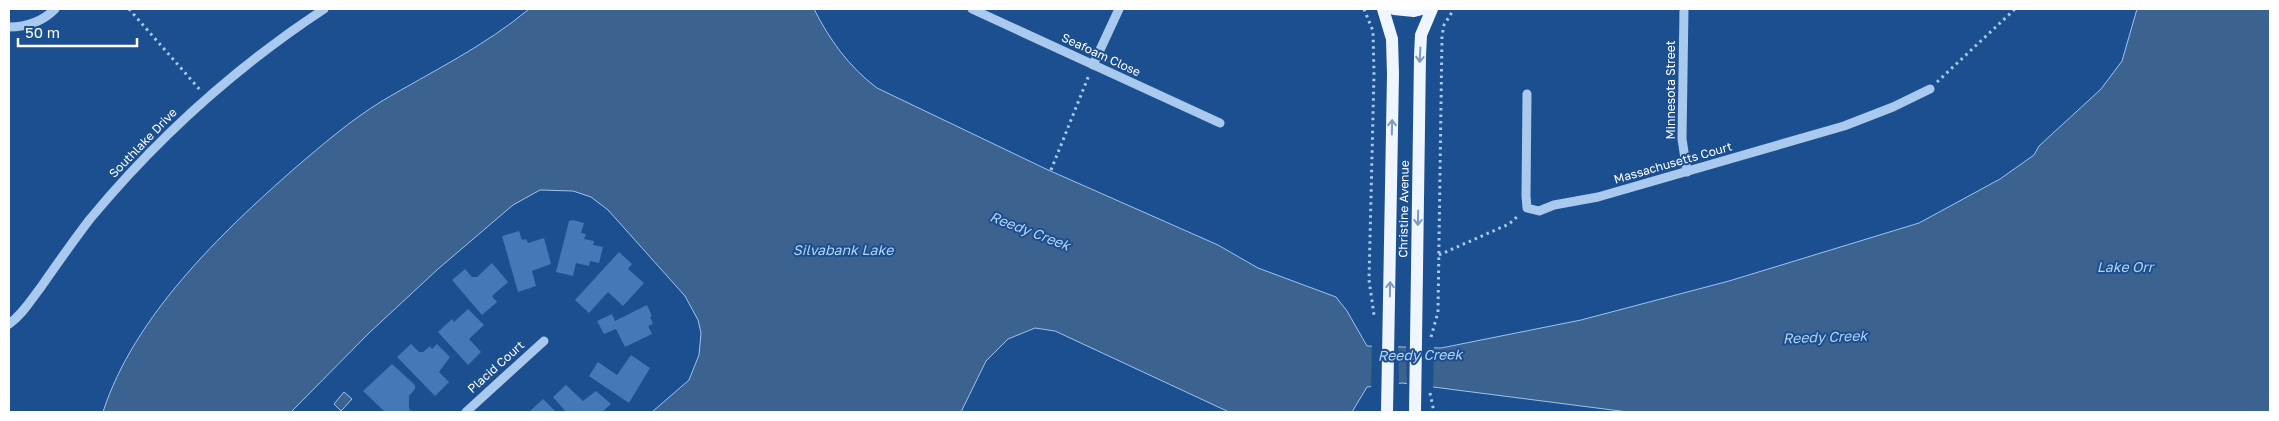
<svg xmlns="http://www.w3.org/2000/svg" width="2279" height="421" font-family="'Golos Text',sans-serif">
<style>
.water{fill:#3c6290;stroke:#9cc4f0}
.pier{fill:#1b4f8f}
.building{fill:#4478b7}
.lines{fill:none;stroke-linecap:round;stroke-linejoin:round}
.path{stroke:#a9c9ee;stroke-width:3;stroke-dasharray:2.5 4;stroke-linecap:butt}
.minor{stroke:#a9c9ee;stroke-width:9}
.major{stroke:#f0f6ff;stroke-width:12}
.oneway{stroke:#7b9ac1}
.labels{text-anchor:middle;stroke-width:4;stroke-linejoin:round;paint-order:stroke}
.street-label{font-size:12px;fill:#fff;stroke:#1b4f8f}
.water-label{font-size:14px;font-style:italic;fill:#b5d3f5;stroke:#1b4f8f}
</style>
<rect width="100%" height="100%" fill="#1b4f8f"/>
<g class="water">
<path d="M529,9H814C829,39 849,67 877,88L1046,169L1218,245L1258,268L1336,297L1347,311L1367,346L1441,348L1581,320L1729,281L1919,223L2000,179L2034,155L2039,146L2101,89L2122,61L2137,9H2270V412H1628L1402,383L1367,387L1352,412H1229L1055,331L1035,328L1008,339L986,361L961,412H652L689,380L699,355L701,333L698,320L685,296L608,210L591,197L573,191L540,190L513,205L438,269L369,333L291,412H103C134,316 221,233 295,168C322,145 351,120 382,101C431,72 485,46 529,9Z"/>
<path d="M344,392L352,399L341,411L334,404Z"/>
</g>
<g class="pier">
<path d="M1372,344L1398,345L1399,386L1371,389Z"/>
<path d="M1406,345H1434L1433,390L1407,386Z"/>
</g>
<g class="building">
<path d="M573,220L584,223L581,233L586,234L584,239L594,241L593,245L603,247L599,263L590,261L589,266L576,263L573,276L556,272L569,221Z"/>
<path d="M519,231L522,240L526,239L528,243L544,238L551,264L532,271L536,286L518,292L502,236Z"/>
<path d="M619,252L632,264L628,269L644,283L623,306L608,292L589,313L575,300Z"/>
<path d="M492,263L508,282L492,296L497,302L482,315L452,280L465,269L472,277H477Z"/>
<path d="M647,305L652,316L650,317L653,324L648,326L652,334L625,347L616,329L604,334L597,321L612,314L615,321Z"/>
<path d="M468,309L484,325L469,339L481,352L468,365L438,332L452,319L454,322Z"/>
<path d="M411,344L419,352H423L430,346L432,349L437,344L450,357L439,372L449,382L435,396L397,357Z"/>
<path d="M631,355L650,368L629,403L589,376L598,362L617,375Z"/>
<path d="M392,364L415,385V389L409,396V409L412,412H385L363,391Z"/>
<path d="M566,385L583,401L596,391L611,404L602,412H566L553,397Z"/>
<path d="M543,399L556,412H530V411Z"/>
</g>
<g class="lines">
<g class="path">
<path d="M129,9L201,91"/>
<path d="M1364,9L1373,31L1374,74L1369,280L1374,315"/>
<path d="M1937,82L2015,9"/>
<path d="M1051,170L1089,75"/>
<path d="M1439,255L1509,224L1519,215"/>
<path d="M1431,337L1438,312L1442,36L1444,25L1454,9"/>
<path d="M1430,393L1434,412"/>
</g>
<g class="minor">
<path d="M972,9L1220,123"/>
<path d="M1684,9L1682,139L1687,172"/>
<path d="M9,27C27,27 42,22 55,9"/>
<path d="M1093,65L1119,9"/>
<path d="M1527,94L1526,196L1527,208L1539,211L1554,205L1598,197L1844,126L1893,107L1930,89"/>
<path d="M9,324C23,314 31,300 41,287C57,264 73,241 90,219C158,137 236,67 324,9"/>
<path d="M466,412L544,341"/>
</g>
<g class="major">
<path d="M1383,9L1392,39L1393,74L1387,412"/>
<path d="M1394,9L1414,11L1422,9"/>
<path d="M1415,412L1420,56L1421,35L1432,9"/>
</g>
</g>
<defs><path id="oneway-shaft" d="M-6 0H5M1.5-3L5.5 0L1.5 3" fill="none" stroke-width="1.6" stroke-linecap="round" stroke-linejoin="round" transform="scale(1.25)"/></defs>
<g class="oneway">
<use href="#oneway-shaft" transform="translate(1420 55) rotate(93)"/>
<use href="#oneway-shaft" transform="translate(1392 127) rotate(-89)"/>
<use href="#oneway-shaft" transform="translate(1418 218) rotate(91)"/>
<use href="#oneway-shaft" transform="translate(1390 289) rotate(-89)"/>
</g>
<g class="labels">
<g class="street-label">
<text transform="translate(1101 55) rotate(25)" y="4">Seafoam Close</text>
<text transform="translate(1671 90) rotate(-90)" y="4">Minnesota Street</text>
<text transform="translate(143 143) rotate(-46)" y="4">Southlake Drive</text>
<text transform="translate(1673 163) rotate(-16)" y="4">Massachusetts Court</text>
<text transform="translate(1404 209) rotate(-89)" y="4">Christine Avenue</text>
<text transform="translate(496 367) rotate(-42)" y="4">Placid Court</text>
</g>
<g class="water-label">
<text transform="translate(1030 231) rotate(21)" y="5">Reedy Creek</text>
<text x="843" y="255">Silvabank Lake</text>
<text x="2125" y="272">Lake Orr</text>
<text transform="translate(1825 337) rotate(-2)" y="5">Reedy Creek</text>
<text transform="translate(1420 355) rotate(-1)" y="5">Reedy Creek</text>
</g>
</g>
<rect width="2279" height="421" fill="none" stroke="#ffffff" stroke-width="20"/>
<path d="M18 38v8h119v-8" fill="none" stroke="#ffffff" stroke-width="2.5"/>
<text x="25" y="38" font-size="15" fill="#ffffff" stroke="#1b4f8f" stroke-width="4" paint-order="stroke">50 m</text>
</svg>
